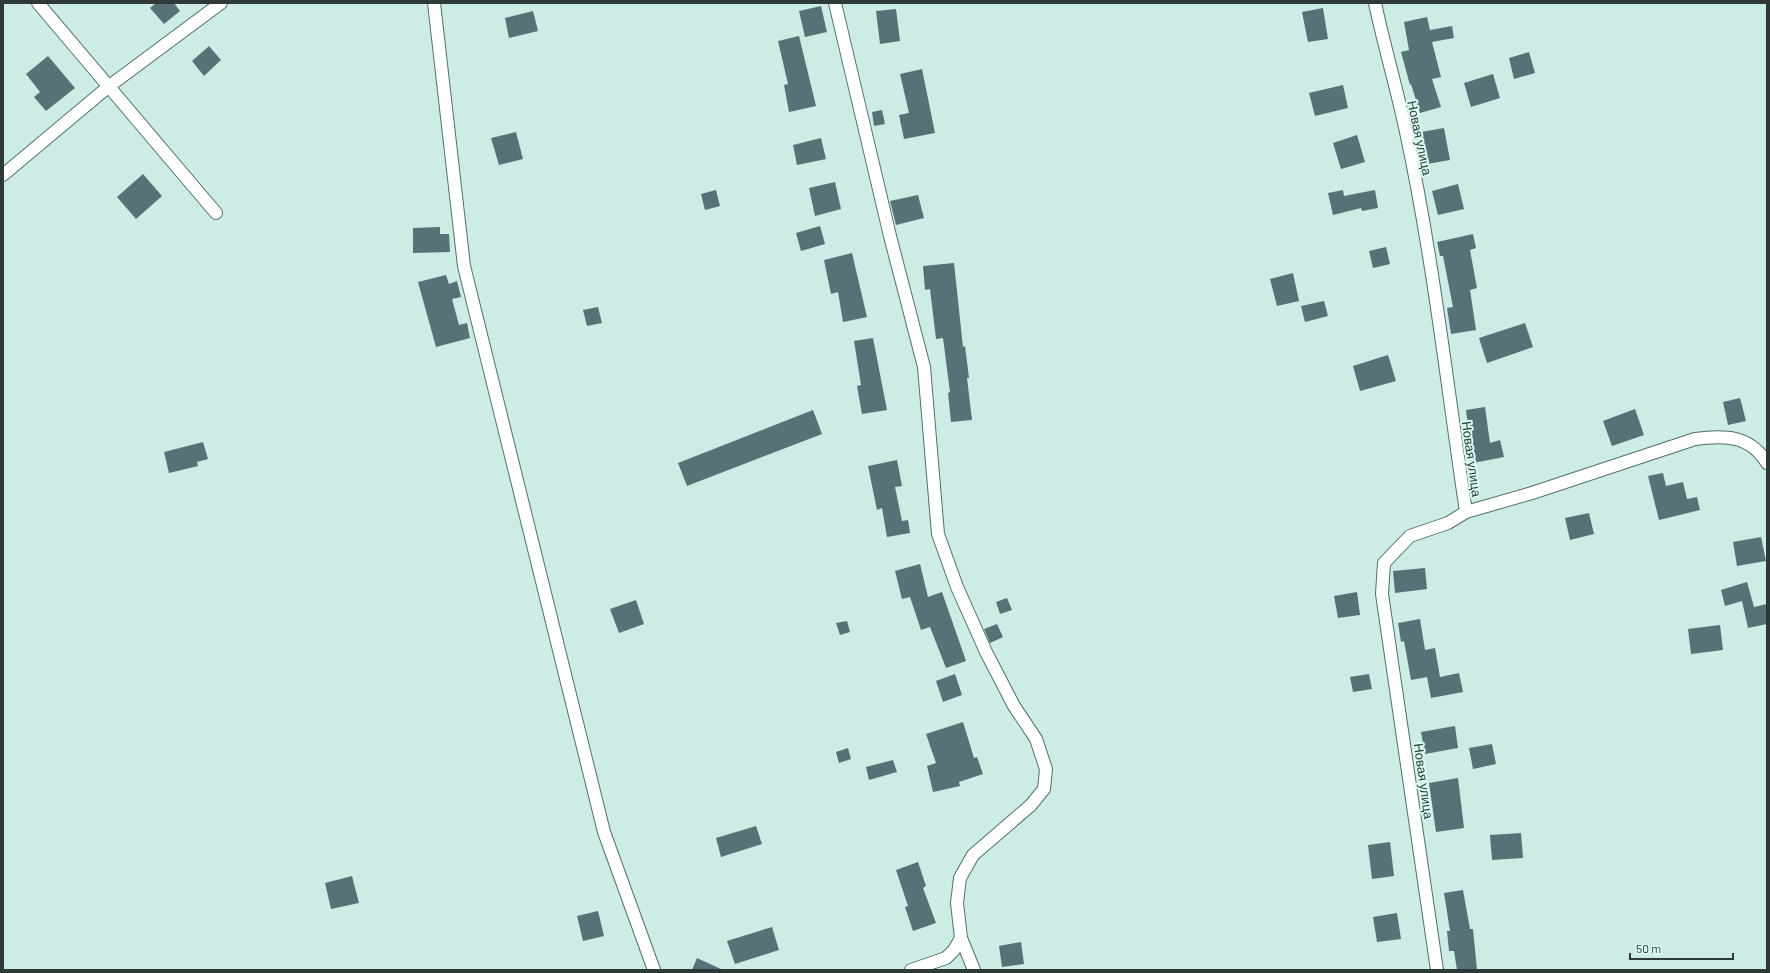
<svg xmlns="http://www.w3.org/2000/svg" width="1770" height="973" font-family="Barlow,sans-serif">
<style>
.building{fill:#567276}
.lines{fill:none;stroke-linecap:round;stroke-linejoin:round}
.street-casing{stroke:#536f69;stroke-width:14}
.street{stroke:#fff;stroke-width:12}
.labels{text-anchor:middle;stroke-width:4;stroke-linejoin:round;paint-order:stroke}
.street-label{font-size:13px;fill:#2e3a38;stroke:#dafaf2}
</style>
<rect width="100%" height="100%" fill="#cdece5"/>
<g class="building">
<path d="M156,3H174L180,11L164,24L150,8Z"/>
<path d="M821,6L827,32L805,37L799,11Z"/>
<path d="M1323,8L1328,39L1308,42L1302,12Z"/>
<path d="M896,9L900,41L880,44L876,11Z"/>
<path d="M533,11L538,31L509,38L505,18Z"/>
<path d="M1427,17L1430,30L1452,26L1454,38L1432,42L1441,77L1432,79L1441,107L1420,113L1411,84L1410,85L1401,52L1409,50L1404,22Z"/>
<path d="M799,36L816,106L789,112L784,85L788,84L778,41Z"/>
<path d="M209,46L221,60L204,76L192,61Z"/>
<path d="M1529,52L1535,73L1514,79L1509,58Z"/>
<path d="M48,56L75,88L46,111L34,97L40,92L26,74Z"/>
<path d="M922,69L935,133L904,139L899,115L909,113L900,74Z"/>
<path d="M1493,74L1500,98L1471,107L1464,83Z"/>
<path d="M1343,85L1348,108L1315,116L1309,93Z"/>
<path d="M882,110L885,124L874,126L872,112Z"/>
<path d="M1444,128L1450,160L1427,164L1421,132Z"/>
<path d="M516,132L523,159L499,165L491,138Z"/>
<path d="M1357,135L1365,162L1341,169L1333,143Z"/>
<path d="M821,138L826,159L797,165L793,145Z"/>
<path d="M143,174L162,196L136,219L117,197Z"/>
<path d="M835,182L841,209L815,216L809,188Z"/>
<path d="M1458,184L1464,209L1438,215L1432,191Z"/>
<path d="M716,190L720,206L705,210L701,194Z"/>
<path d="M1343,190L1344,196L1375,190L1378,208L1362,211L1361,208L1333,215L1328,193Z"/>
<path d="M918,195L924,218L896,225L890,201Z"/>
<path d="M820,226L825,244L801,251L796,233Z"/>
<path d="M440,227V234H449L450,252L413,253V228Z"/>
<path d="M1473,234L1476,248L1470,250L1477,288L1470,290L1476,330L1451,334L1447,308L1453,307L1443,256H1440L1437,242Z"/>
<path d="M1386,247L1390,264L1373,268L1369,251Z"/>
<path d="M852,253L867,317L843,322L838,292L831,294L824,260Z"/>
<path d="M954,263L963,347L965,346L969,378H967L972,420L951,422L948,393L950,392L943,338L936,339L930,289L925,290L923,266Z"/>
<path d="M1293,273L1299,301L1277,306L1270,279Z"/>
<path d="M446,275L449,284L457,281L461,297L452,299L459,325L467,323L470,338L436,347L418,282Z"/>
<path d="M1324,301L1328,316L1305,322L1301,306Z"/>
<path d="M598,307L602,323L587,326L583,310Z"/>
<path d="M1525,323L1533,347L1487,363L1479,338Z"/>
<path d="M873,338L887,410L862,414L857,386L861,385L854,341Z"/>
<path d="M1388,355L1396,381L1360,391L1353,366Z"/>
<path d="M1740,398L1746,421L1728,425L1723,402Z"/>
<path d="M1485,407L1490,443L1500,440L1504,457L1473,463L1466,410Z"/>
<path d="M1635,409L1644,435L1612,446L1603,421Z"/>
<path d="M813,410L822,434L687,486L678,463Z"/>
<path d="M203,442L208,459L197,462L198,466L169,473L164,452Z"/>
<path d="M897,460L902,486L895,487L902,521L908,520L910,533L887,537L882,508L877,510L868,466Z"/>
<path d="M1663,473L1666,486L1683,482L1687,499L1697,497L1700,510L1659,520L1648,476Z"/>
<path d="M1589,513L1594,534L1570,540L1565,518Z"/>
<path d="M1761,537L1766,561L1737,566L1733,542Z"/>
<path d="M920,564L928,597L942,592L966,661L946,668L930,627L921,630L910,597L902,599L895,571Z"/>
<path d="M1425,568L1427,589L1395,593L1393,571Z"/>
<path d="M1747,582L1754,607L1767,604V624L1748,628L1742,601L1725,606L1721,590Z"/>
<path d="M1357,592L1360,615L1338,618L1334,596Z"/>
<path d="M1007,598L1012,610L1000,614L996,602Z"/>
<path d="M636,600L644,624L619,633L610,609Z"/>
<path d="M1420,619L1425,650L1435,648L1440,677L1459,673L1463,692L1431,698L1427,677L1411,680L1404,641L1401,642L1398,623Z"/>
<path d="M847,621L850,632L840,635L836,623Z"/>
<path d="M997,624L1003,637L990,643L984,629Z"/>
<path d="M1720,625L1723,650L1691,654L1688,629Z"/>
<path d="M955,674L962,695L943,702L936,681Z"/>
<path d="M1369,674L1372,689L1353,692L1350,677Z"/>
<path d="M963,722L974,758L977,757L983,774L959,782L960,786L933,792L927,766L936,763L926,734Z"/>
<path d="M1455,726L1458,748L1425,754L1421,732Z"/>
<path d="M1492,744L1496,764L1473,769L1469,748Z"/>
<path d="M848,748L851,759L839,763L836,752Z"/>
<path d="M893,760L897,772L869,780L866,767Z"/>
<path d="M1458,778L1464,828L1436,832L1429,783Z"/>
<path d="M756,826L762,844L721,857L716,838Z"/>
<path d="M1521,833L1523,858L1492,860L1490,835Z"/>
<path d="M1390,842L1394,876L1372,879L1368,845Z"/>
<path d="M918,862L926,886L923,888L936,923L913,931L905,907L908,906L896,870Z"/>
<path d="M352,876L359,903L331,909L325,883Z"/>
<path d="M1463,890L1470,929H1473L1477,970H1457L1454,951H1449L1447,931H1450L1444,893Z"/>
<path d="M598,911L604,936L583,941L577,916Z"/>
<path d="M1397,913L1401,939L1377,942L1373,917Z"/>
<path d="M772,927L779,950L735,964L727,941Z"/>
<path d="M1021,942L1024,964L1002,967L999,946Z"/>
<path d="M697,958L723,970H692Z"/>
</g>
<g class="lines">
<g class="street-casing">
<g id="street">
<path d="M38,3L216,213"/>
<path d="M434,3L464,266L604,832L654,970"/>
<path d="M835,3L890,236L924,367L938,534L957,587L986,652L1014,706L1036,739L1046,769L1044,789L1031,805L973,855L960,878L957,903L961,938L974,970"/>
<path d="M1375,3C1384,46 1397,89 1406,132C1433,257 1447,385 1466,512L1448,523L1410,536L1384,563L1382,594L1437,970"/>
<path d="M3,175L108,87L221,3"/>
<path d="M1466,512L1532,493L1695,439C1724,435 1750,435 1767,463"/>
<path d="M911,970L946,958L954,950L961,938"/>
</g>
</g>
<use href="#street" class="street"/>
</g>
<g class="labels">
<g class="street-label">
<text transform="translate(1420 138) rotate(78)" y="5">Новая улица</text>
<text transform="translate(1472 459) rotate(82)" y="5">Новая улица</text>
<text transform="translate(1424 781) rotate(82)" y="5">Новая улица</text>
</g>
</g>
<rect width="1770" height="973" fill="none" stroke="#2e3a38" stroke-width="8"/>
<path d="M1630 953v6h103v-6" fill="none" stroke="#2e3a38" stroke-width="2"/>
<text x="1636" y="953" font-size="12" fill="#2e3a38" stroke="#dafaf2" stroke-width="3" paint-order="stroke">50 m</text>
</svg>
